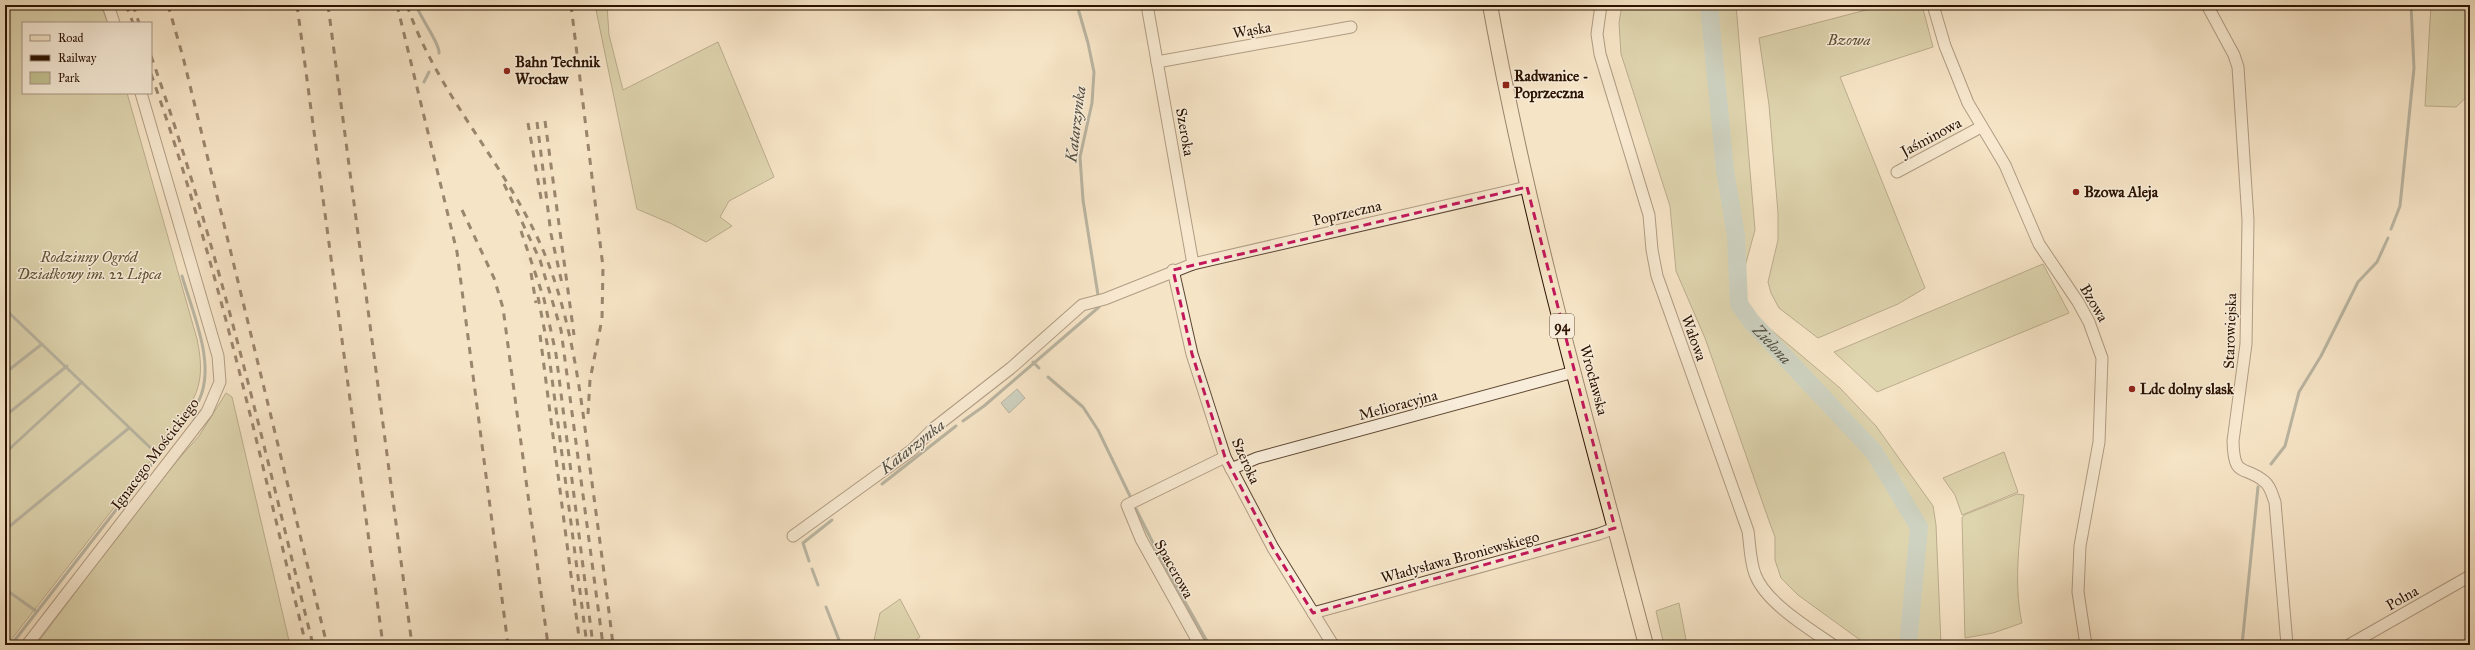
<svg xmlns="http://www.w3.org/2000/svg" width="2475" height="650" font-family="'IM FELL Great Primer',serif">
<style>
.green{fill:#c2c291;stroke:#766a48}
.water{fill:#9dbdbb;stroke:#6f7970}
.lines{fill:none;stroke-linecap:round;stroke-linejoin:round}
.stream{stroke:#6f7970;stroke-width:3}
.river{stroke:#9dbdbb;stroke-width:18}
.minor-casing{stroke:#5e4632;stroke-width:13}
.major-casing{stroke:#2b1200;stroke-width:16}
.minor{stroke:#f8edda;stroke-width:11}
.major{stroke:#f5e4c6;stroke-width:14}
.rail{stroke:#2b1200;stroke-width:3;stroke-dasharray:7 7;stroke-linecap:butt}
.marked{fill:none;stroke:#c2185b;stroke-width:3;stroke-dasharray:8 5;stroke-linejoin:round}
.poi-dot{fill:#8f2418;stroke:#f8edda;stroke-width:1.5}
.labels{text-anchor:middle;stroke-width:3;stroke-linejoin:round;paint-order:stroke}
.shield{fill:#f8edda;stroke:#685441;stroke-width:1}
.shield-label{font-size:14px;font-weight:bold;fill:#2b1200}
.street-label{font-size:15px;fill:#2b1200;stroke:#f8edda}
.park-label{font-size:15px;font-style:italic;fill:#605033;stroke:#f8edda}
.poi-label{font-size:15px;font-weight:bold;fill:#2b1200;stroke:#f8edda;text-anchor:start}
.water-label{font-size:16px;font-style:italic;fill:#534e41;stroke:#f8edda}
</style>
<rect width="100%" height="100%" fill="#f5e4c6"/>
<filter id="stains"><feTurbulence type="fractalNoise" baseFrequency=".005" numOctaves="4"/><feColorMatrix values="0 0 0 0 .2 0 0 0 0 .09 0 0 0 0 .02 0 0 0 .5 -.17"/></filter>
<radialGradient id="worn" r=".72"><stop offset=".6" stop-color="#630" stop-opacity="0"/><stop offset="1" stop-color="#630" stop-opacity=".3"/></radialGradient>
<g class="green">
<path d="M5,5H101L108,23H23V93H127L197,339C209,394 189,406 158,447L155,455L7,645Z"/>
<path d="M595,5H607L609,35L623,90L718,42L774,177L729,201L720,217L732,226L706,242L672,224L637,209Z"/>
<path d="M1622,5H1736L1755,230L1744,270L1743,285L1747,304L1757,318L1840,388L1876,426L1933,506L1936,525L1941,645H1867L1798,595L1781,578L1775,560V537L1768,518L1705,338L1676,271L1670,206L1621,54L1619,23Z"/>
<path d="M1885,5H1922L1933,47L1840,77L1925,288L1898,304L1818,338L1779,308L1771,293L1768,282L1778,240V213L1769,105L1759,38Z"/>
<path d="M2431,5H2470V94L2456,107L2425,106Z"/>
<path d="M2043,264L2069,313L1877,392L1834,352Z"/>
<path d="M226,393L232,397L290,645H36L153,488L199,436Z"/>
<path d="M2004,452L2018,492L1962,515L1955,495L1943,478Z"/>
<path d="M2017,494L2024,495C2020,537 2013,582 2022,623L1993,633L1965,638L1962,518L1964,515Z"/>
<path d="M900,599L920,637L909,645H873L880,613Z"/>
<path d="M1679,603L1687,645H1664L1656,611Z"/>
</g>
<path class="water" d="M1017,389L1025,398L1009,413L1001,403Z"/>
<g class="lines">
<g class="stream">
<path d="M416,5C420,17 440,44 439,53"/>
<path d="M1077,5L1088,43L1094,72L1092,103L1080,157L1083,200L1098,295"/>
<path d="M424,82L429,72"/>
<path d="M2391,229L2400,206L2414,68L2411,5"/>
<path d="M5,309L158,455"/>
<path d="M1033,362L1039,368"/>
<path d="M5,373L42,344"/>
<path d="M1048,377L1083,407L1098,430L1130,496"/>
<path d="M5,416L67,366"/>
<path d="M963,421L984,406L1099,307"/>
<path d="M5,453L82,382"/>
<path d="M156,458C168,439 185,423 197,404C218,368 193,314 182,276"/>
<path d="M2271,464L2285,446L2299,392L2321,356L2358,282L2377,262L2388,238"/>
<path d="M882,484L956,426"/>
<path d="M1136,509L1160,557L1209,645"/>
<path d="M5,530L129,428"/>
<path d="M809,561L803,543L832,520"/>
<path d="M812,569L818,585"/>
<path d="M5,589L36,611"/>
<path d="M826,607L841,645"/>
<path d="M11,645L151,465"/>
<path d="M2242,645L2258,487"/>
</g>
<path class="river" id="s1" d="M1709,5L1725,170L1736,236L1739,304L1751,321L1874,452L1919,527L1908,645"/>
<g class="minor-casing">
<g id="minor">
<path d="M108,5L114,23"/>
<path d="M1147,5L1193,264"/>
<path d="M1601,5L1597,34L1600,54L1649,215L1652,250L1657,276L1748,531C1750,545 1750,561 1755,574C1765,602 1808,628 1833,645"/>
<path d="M1933,5L1945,46L1968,103L2005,165L2039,244L2078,302L2089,322L2102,358L2099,442L2080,546L2078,592L2086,645"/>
<path d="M2207,5L2234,55L2238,67L2248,220L2246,344L2233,441C2234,480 2244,464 2265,482C2271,487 2272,495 2275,502L2287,645"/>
<path d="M1157,62L1351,27"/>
<path d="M1897,172L1981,127"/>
<path d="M1173,270L1192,354L1225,457L1273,548L1333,645"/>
<path d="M1231,469L1257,458L1574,372"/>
<path d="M793,536L912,450L934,428L1011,368L1082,305L1105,299L1193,264L1527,187"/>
<path d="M1313,613L1599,534L1615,528"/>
<path d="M27,645L207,412L220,382L218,356L141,93"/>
<path d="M1200,645L1141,539L1127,505L1225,457"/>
<path d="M2349,645L2470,576"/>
</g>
</g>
<g class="major-casing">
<path id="major" d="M1490,5C1529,221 1590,433 1646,645"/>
</g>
<use href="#minor" class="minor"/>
<use href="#major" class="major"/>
<g class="rail">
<path d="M126,5L133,23"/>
<path d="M133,5L139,23"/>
<path d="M168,5L183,57L327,645"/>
<path d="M297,5L383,645"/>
<path d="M328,5L412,645"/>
<path d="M397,5L457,252L508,645"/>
<path d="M407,5C437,94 506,164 543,250C572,319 581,395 590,468C598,527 606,586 613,645"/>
<path d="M571,5L603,267L602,319L590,380L588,414"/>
<path d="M151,56C219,248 264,447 313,645"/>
<path d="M151,74C217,260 259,453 306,645"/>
<path d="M545,121L574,335"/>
<path d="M537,122L551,234L563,288"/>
<path d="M528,123L542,204"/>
<path d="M504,184L540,260L561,330L603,645"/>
<path d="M462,210L494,278L503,308L548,645"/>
<path d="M521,231L544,299L556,354L593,645"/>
<path d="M531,273L536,303"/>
<path d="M538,297L548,348L587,645"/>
<path d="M540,335L580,645"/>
</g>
</g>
<path d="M0 0H2475V650H0ZM1527,187L1615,528L1313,613L1273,548L1225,457L1192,354L1173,270Z" fill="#f5e4c6" fill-opacity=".55" fill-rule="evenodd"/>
<path class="marked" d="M1527,187L1615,528L1313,613L1273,548L1225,457L1192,354L1173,270Z"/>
<g class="poi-dot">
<circle cx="507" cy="71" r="4"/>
<rect x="1502" y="81" width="8" height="8" rx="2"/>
<circle cx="2076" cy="192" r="4"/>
<circle cx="2132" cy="389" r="4"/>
</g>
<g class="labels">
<rect class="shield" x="1550" y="314" width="24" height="24" rx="3"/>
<g class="shield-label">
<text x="1562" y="331">94</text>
</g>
<g class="street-label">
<text transform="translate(1252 30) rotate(-10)" y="5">Wąska</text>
<text transform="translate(1185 132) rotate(80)" y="5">Szeroka</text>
<text transform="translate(1931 137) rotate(-28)" y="5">Jaśminowa</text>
<text transform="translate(1347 213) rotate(-13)" y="5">Poprzeczna</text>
<text transform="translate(2094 303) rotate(60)" y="5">Bzowa</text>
<text transform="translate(2230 331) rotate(-88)" y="5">Starowiejska</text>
<text transform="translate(1694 338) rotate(70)" y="5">Wałowa</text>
<text transform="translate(1594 380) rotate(75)" y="5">Wrocławska</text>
<text transform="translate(1398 405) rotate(-15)" y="5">Melioracyjna</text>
<text transform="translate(155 454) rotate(-53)" y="5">Ignacego Mościckiego</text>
<text transform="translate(1246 461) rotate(66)" y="5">Szeroka</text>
<text transform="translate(1460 557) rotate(-15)" y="5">Władysława Broniewskiego</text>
<text transform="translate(1174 569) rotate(61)" y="5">Spacerowa</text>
<text transform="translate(2402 598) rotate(-30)" y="5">Polna</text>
</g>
<g class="park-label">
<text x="1849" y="45">Bzowa</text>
<text x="89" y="262">Rodzinny Ogród<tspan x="89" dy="17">Działkowy im. 22 Lipca</tspan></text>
</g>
<g class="poi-label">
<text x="515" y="67">Bahn Technik<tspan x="515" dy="17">Wrocław</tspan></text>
<text x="1514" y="81">Radwanice -<tspan x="1514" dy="17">Poprzeczna</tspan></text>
<text x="2084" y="197">Bzowa Aleja</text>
<text x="2140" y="394">Ldc dolny slask</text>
</g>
<g class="water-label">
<text transform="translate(1075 124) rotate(-83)" y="6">Katarzynka</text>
<text dy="6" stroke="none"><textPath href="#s1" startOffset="353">Zielona</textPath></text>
<text transform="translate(912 446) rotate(-38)" y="6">Katarzynka</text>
</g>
</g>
<rect width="2475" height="650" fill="none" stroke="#f5e4c6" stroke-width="20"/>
<rect x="6" y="6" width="2463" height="638" fill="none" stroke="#2b1200" stroke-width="2"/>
<rect x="10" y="10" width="2455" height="630" fill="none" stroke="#2b1200"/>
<rect x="22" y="22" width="130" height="72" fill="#f8edda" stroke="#a69583"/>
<rect x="30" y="35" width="20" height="6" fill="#f5e4c6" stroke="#a69583"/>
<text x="58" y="42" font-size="12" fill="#2b1200">Road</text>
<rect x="30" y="55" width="20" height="6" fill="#2b1200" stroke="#a69583"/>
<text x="58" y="62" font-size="12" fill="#2b1200">Railway</text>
<rect x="30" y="72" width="20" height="12" fill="#c2c291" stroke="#a69583"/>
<text x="58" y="82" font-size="12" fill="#2b1200">Park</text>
<rect width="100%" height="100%" filter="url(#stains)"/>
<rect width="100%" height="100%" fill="url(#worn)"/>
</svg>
